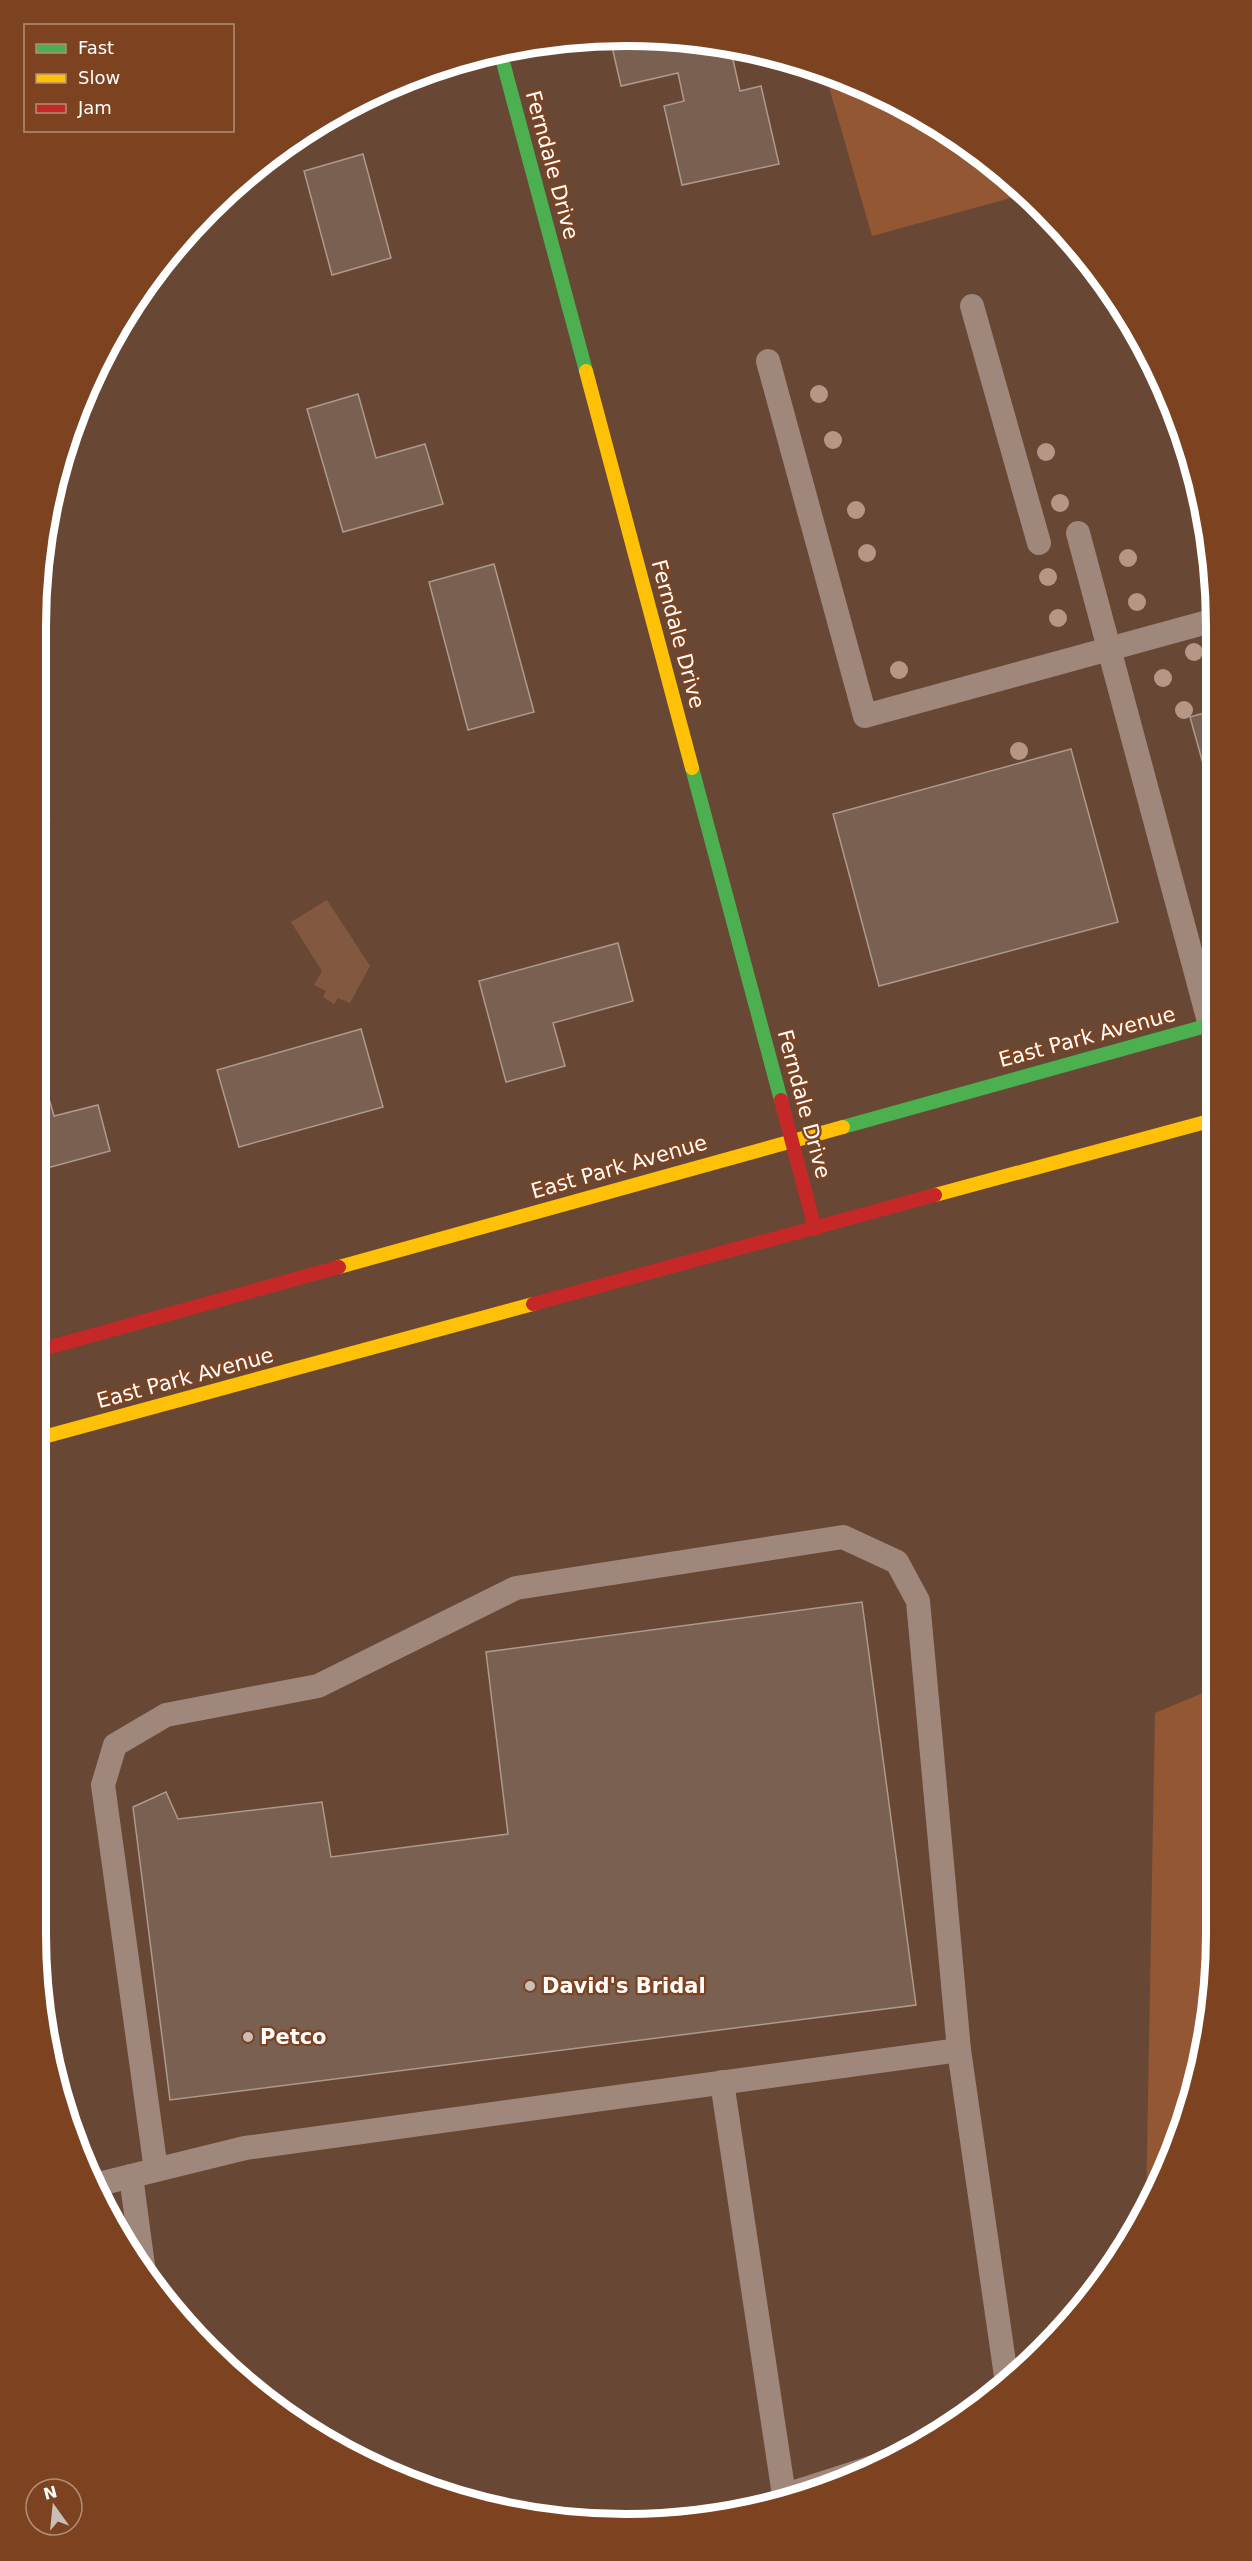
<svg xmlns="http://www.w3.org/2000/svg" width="1252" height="2561" font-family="'DejaVu Sans',sans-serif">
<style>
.green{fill:#945733}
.water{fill:#835840}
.building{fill:#7a6051;stroke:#ad998e;stroke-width:1.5}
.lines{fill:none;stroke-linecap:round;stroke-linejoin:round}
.lane{stroke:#9f887b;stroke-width:24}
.fast{stroke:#4caf50;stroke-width:14}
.slow{stroke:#ffc107;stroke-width:14}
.jam{stroke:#c62828;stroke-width:14}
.tree{fill:#b69785}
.poi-dot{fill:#cabfb8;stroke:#7d4320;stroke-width:2}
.labels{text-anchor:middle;stroke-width:4.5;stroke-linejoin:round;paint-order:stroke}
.street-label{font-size:21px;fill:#fff;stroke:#7d4320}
.poi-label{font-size:21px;font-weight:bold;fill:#fff;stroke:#7d4320;text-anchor:start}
.rim{fill:none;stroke:#fff;stroke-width:8}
</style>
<rect width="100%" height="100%" fill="#684835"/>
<g class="green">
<path d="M825,73L852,81L985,158L1022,195L872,236Z"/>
<path d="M1215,1688L1216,1935L1205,2050L1171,2161L1146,2208L1155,1713Z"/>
</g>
<g class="water">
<path d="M132,305L137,309L100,365Z"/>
<path d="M36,764L51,821L36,825Z"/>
<path d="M327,900L370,966L350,1003L338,998L334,1004L323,997L326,991L314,985L322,971L291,922Z"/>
</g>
<g class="building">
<path d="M626,36L662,40L663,42L670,40L730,46L740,91L761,86L779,164L682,185L664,106L684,101L678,73L621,86L610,38Z"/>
<path d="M363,154L391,258L332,275L304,171Z"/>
<path d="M358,394L376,458L425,444L443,504L343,532L307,409Z"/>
<path d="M494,564L534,712L468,730L429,582Z"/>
<path d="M1211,711L1212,796L1190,717Z"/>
<path d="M1071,749L1118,922L879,986L833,814Z"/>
<path d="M618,943L633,1001L553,1023L565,1066L506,1082L479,981Z"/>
<path d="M361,1029L383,1107L239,1147L217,1070Z"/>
<path d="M50,1102L54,1116L98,1105L110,1151L36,1171V1105Z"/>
<path d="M862,1602L916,2005L170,2100L133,1807L166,1792L178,1819L322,1802L331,1857L508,1834L486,1652Z"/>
</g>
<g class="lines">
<g class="lane">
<path d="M972,306L1039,543"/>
<path d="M768,361L865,716L1211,621"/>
<path d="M1078,533L1210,1025"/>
<path d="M722,2082L785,2502"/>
<path d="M156,2170L103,1785L115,1745L166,1715L318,1686L516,1588L843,1537L897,1562L918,1601L959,2050L1007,2383"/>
<path d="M131,2176L144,2273"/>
<path d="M95,2185L245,2148L959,2050"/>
<path d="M783,2496L892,2461"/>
</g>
<g class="fast">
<path d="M500,51L586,371"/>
<path d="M692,768L781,1100"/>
<path d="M843,1127L1213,1024"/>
</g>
<g class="slow">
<path d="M586,371L692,768"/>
<path d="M935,1195L1213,1120"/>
<path d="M339,1267L843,1127"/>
<path d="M36,1439L533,1304"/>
</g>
<g class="jam">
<path d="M781,1100L815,1229"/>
<path d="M533,1304L935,1195"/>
<path d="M36,1351L339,1267"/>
</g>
</g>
<g class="tree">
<circle cx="819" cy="394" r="9"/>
<circle cx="833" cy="440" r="9"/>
<circle cx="1046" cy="452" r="9"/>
<circle cx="1060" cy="503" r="9"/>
<circle cx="856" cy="510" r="9"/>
<circle cx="867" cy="553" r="9"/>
<circle cx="1128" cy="558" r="9"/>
<circle cx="1048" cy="577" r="9"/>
<circle cx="1137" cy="602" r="9"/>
<circle cx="1058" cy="618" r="9"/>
<circle cx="1194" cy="652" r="9"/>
<circle cx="899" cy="670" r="9"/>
<circle cx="1163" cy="678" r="9"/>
<circle cx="1184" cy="710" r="9"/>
<circle cx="1019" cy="751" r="9"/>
</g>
<g class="poi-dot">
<circle cx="530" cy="1986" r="6"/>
<circle cx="248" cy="2037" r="6"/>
</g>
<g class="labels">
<g class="street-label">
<text transform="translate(552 165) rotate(75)" y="7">Ferndale Drive</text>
<text transform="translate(678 634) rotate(75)" y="7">Ferndale Drive</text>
<text transform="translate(1087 1037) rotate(-15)" y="7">East Park Avenue</text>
<text transform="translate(804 1104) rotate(75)" y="7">Ferndale Drive</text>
<text transform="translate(619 1167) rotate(-16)" y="7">East Park Avenue</text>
<text transform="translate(185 1378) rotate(-15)" y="7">East Park Avenue</text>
</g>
<g class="poi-label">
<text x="542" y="1993">David's Bridal</text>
<text x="260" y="2044">Petco</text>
</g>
</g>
<path d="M0 0H1252V2561H0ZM626 46H626A580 580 0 0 1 1206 626V1934A580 580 0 0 1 626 2514H626A580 580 0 0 1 46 1934V626A580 580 0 0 1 626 46Z" fill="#7d4320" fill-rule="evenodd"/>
<path class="rim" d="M626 46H626A580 580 0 0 1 1206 626V1934A580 580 0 0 1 626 2514H626A580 580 0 0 1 46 1934V626A580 580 0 0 1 626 46Z"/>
<rect x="24" y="24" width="210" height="108" fill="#7d4320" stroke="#b18e79" stroke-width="1.5"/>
<rect x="36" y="44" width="30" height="9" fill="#4caf50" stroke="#b18e79" stroke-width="1.5"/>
<text x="78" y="54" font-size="18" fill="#ffffff">Fast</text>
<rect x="36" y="74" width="30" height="9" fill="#ffc107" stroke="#b18e79" stroke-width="1.5"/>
<text x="78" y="84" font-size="18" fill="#ffffff">Slow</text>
<rect x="36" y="104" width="30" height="9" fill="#c62828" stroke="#b18e79" stroke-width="1.5"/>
<text x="78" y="114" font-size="18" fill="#ffffff">Jam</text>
<g transform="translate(54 2507) rotate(345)"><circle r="28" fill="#7d4320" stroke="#b18e79" stroke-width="1.5"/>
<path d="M0-4.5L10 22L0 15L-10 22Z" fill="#cabfb8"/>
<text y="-9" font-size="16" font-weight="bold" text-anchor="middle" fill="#ffffff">N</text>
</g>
</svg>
